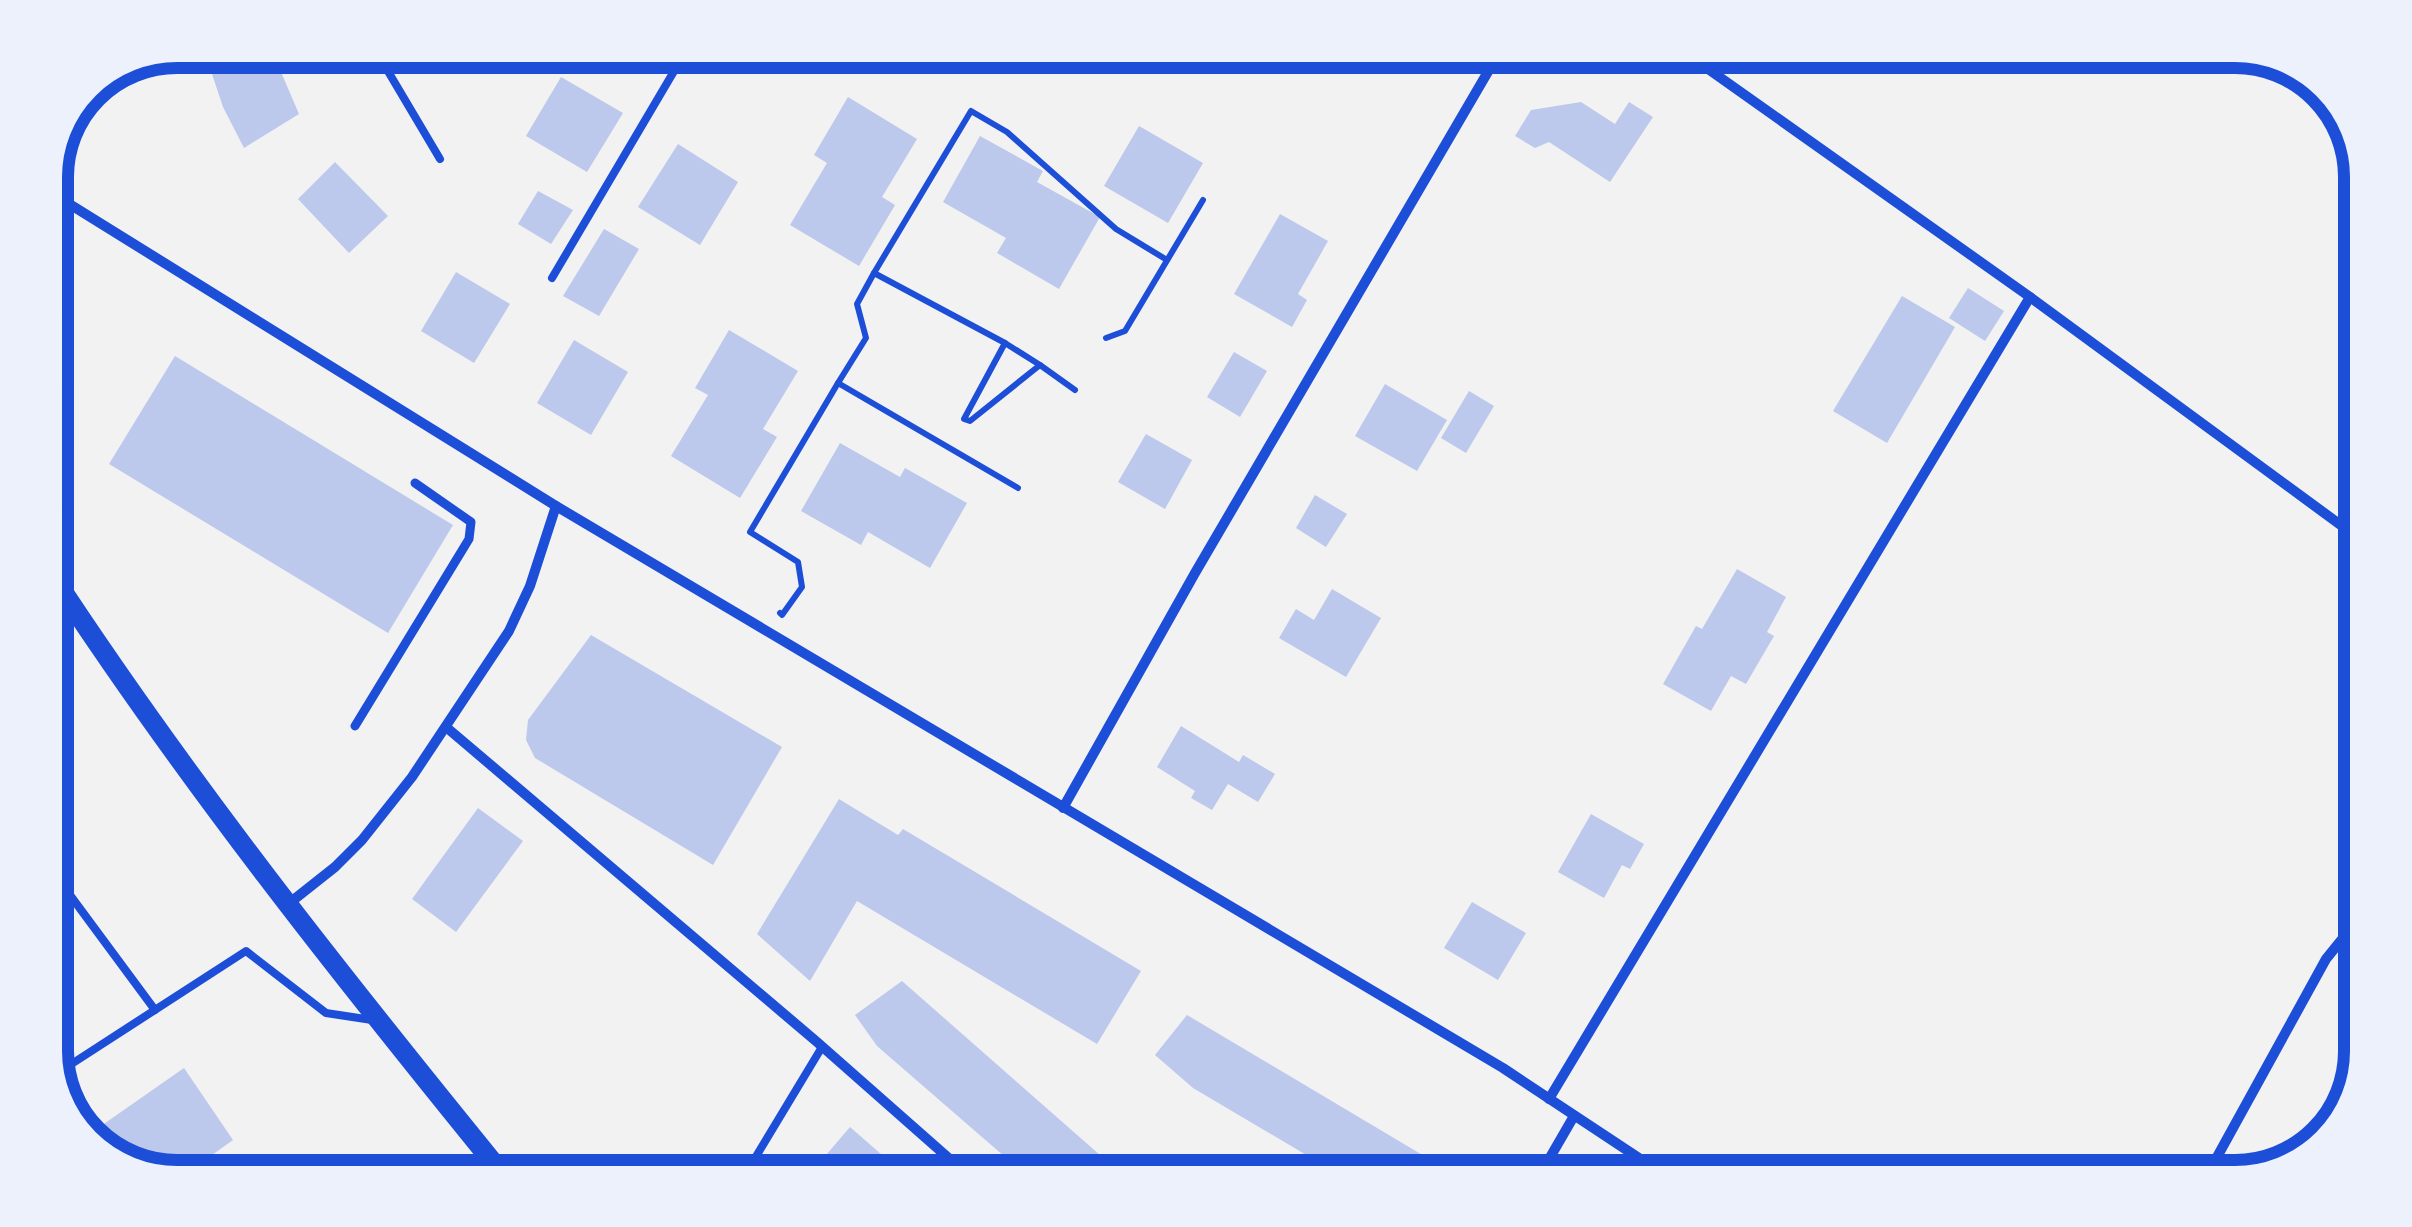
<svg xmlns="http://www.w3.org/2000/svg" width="2412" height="1227" font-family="'Alegreya Sans',sans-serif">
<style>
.building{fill:#bdc9ec}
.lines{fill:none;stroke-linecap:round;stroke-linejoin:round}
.path{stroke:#1d4ed8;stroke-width:6}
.service{stroke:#1d4ed8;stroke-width:8}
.pedestrian{stroke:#1d4ed8;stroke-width:9}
.minor{stroke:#1d4ed8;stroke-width:10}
.secondary{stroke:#1d4ed8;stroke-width:20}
.rim{fill:none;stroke:#1d4ed8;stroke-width:12}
</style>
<rect width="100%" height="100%" fill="#f2f2f2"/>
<g class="building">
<path d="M204,50L272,51L299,114L244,148L223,107Z"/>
<path d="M783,54H820L810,70Z"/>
<path d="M561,77L623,113L587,172L526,136Z"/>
<path d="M848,97L917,139L882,197L895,205L859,266L790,225L827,163L814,155Z"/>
<path d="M1581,102L1615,124L1629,102L1653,117L1610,182L1549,142L1535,148L1515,136L1531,110Z"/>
<path d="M1139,126L1203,163L1168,223L1104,186Z"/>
<path d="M980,136L1043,171L1037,182L1100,217L1059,289L997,253L1006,238L943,202Z"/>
<path d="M678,144L738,182L700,245L638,207Z"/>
<path d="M335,162L388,216L349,253L298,199Z"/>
<path d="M538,191L573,210L551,244L518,224Z"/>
<path d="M1280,214L1328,241L1298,294L1307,300L1292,327L1234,294Z"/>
<path d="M604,229L639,249L599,316L563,296Z"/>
<path d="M456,272L510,304L474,363L421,331Z"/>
<path d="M1968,288L2004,311L1985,341L1949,318Z"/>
<path d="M1902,296L1955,327L1887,443L1833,411Z"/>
<path d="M729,330L798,371L763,429L777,437L740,498L671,456L708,395L695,388Z"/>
<path d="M574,340L628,372L591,435L537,403Z"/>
<path d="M1234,352L1267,371L1240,417L1207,397Z"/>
<path d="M175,356L453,525L388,633L109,464Z"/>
<path d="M1385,384L1447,420L1417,471L1355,436Z"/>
<path d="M1469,391L1494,406L1466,453L1441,438Z"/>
<path d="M1146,434L1192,460L1165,509L1118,482Z"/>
<path d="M840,443L900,477L905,468L967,503L930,568L868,532L861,545L801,511Z"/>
<path d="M1315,495L1347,514L1326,547L1296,528Z"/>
<path d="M1737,569L1786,597L1767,632L1774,636L1746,684L1731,676L1711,711L1663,684L1696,626L1702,629Z"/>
<path d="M1332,589L1381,618L1346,677L1279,638L1296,609L1314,620Z"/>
<path d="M591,635L782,747L713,865L535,758L526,740L528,720Z"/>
<path d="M1181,726L1239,762L1243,755L1275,774L1258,802L1228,784L1212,810L1191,798L1195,791L1157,767Z"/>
<path d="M839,799L898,835L903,829L1141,971L1097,1044L857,901L810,981L757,934Z"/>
<path d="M478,808L523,841L456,932L412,899Z"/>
<path d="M1591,814L1644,844L1630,869L1622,865L1604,898L1558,872Z"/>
<path d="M1472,902L1526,933L1498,980L1444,948Z"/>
<path d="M902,981L1117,1170H1020L877,1046L855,1015Z"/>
<path d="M1187,1015L1451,1172H1335L1193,1088L1155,1055Z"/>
<path d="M184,1068L233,1140L198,1165L121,1164L88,1135Z"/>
<path d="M850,1127L898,1169L815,1168Z"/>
</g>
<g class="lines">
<g class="path">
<path d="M1106,338L1125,331L1203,200"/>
<path d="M1005,343L1040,365"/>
<path d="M838,383L866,338L857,304L874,273"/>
<path d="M1075,390L1040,365L970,421L964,419L1005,343L874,273L971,111L1007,132L1116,229L1167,260"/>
<path d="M780,613L782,615L802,587L798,562L750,532L838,383L1018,488"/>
</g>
<g class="service">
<path d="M376,51L440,159"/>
<path d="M552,278L683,56L679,53"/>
<path d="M50,868L155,1010"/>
<path d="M56,1074L246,951L326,1013L372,1020"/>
<path d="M749,1168L822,1047"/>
</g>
<path class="pedestrian" d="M355,726L469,539L471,522L415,483"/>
<g class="minor">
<path d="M1694,59L2030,297L2357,537"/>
<path d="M50,192L556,506L1503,1068L1663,1174"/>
<path d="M446,727L817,1042L961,1169"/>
<path d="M1063,808L1195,573L1496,58"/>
<path d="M287,905L335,867L362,840L412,777L509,631L530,586L556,506"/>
<path d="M1549,1099L2030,297"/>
<path d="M1541,1173L1574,1116"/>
<path d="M2206,1177L2326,959L2352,927"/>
</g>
<path class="secondary" d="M50,572C186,780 340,974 496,1166"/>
</g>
<path d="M0 0H2412V1227H0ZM177 68H2235A109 109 0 0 1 2344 177V1051A109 109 0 0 1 2235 1160H177A109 109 0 0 1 68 1051V177A109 109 0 0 1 177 68Z" fill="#edf1fc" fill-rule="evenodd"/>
<path class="rim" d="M177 68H2235A109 109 0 0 1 2344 177V1051A109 109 0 0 1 2235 1160H177A109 109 0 0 1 68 1051V177A109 109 0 0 1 177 68Z"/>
</svg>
